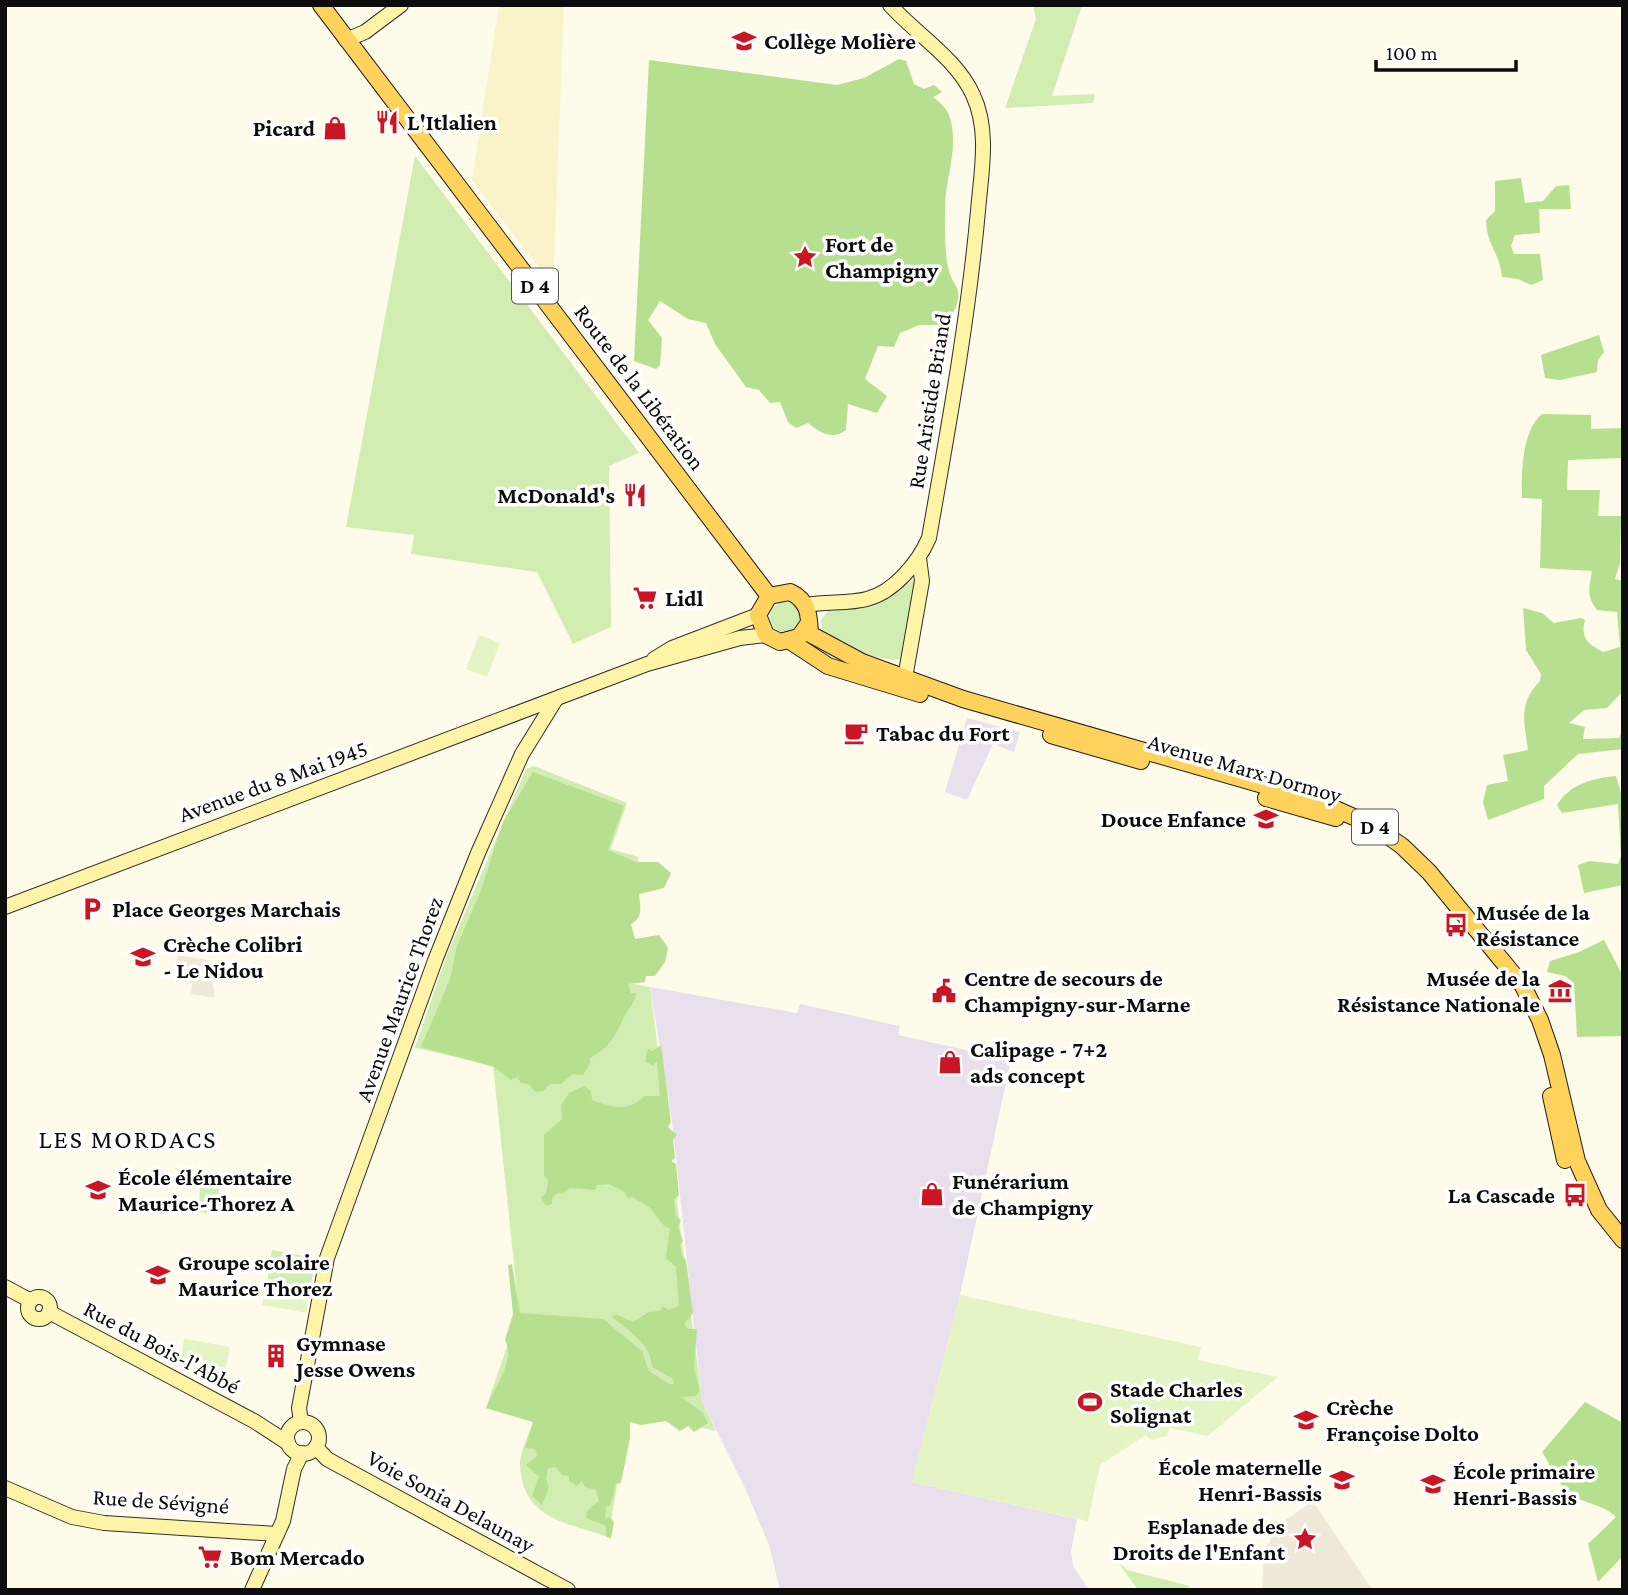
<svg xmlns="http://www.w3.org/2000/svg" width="1628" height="1595" font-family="'Crimson Pro',serif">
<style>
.industrial{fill:#eadfec}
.farmland{fill:#f8f3c8}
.green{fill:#d2edb1}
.forest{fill:#b6e08f}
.pitch{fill:#e5f4c4}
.plaza{fill:#f0e9da}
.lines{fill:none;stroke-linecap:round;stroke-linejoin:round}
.secondary-casing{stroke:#2e2e2e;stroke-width:16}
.primary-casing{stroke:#1d1d1d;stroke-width:18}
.secondary{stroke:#fff3a6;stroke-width:14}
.primary{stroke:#ffd25b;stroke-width:16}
.labels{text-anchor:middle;stroke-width:7;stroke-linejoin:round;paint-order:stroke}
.shield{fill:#fff;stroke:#555;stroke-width:2}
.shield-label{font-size:21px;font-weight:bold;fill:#0c0c0c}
.poi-label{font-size:23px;font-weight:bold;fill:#0c0c0c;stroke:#fff;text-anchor:start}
.street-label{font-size:23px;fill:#0c0c0c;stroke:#fff}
.quarter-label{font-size:26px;letter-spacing:2px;fill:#0c0c0c;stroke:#fff}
</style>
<rect width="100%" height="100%" fill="#fffbeb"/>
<g class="industrial">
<path d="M967,718L1020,732L1014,752L993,744L967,800L945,792Z"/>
<path d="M650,987L797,1013L800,1004L900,1026L898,1035L1011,1060L960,1295L912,1482L1077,1519L1071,1552L1073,1566L1089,1590H780L769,1545L745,1488L702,1401L672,1120Z"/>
</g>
<path class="farmland" d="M499,5H564L553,286L472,180Z"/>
<g class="green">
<path d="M1033,5H1082L1052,96L1095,94L1093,103L1005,108L1036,19Z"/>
<path d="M415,156L639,453L609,466L611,627L573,644L537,572L411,554L414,535L346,527Z"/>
<path d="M916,578L903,658C885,665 834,644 822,629L821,620L828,611L874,607Z"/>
<circle cx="785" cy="617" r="15"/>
<path d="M534,766L627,803L611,849L639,857L602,978L650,987L702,1401L716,1431L630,1412L608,1537C565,1522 522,1519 520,1464C520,1452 529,1434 533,1422L486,1408L519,1311L493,1065L415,1048L446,957L526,769Z"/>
<path d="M200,1181L220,1183L215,1214L199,1212Z"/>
<path d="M272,1250L316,1258L310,1290L267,1282Z"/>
<path d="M1118,1562L1127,1570L1190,1586L1185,1590H1138Z"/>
</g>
<g class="forest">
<path d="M899,59L906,61L914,84L924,89L934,85L942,92L933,97C942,104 949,110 951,122C958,152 945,179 945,209C945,228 944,256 950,274C953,284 960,287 958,299C956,312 950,317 941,325H919L900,333L894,347L878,346L865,379L887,396L877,413L848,404L846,430C832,441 819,432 808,423L796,428L788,422L780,402L770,403L759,390L746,387L715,344L706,323L688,319L660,301L648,320L662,338L660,365L656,369L634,361L649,60L837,85L864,78Z"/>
<path d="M1521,178L1525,203L1543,201L1556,186L1569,185L1571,209H1539L1540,233L1515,235L1511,246L1514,254H1540L1543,280L1531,285L1518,279L1502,277C1499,250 1487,247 1486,220L1495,211V181Z"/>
<path d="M1599,335L1604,352L1598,360L1597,372L1560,380L1545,378L1541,355Z"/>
<path d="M1542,414L1591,415V429L1623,428V458L1568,460L1567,490H1600L1598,516H1621L1620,563L1615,579L1623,581V691L1607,708L1584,710L1569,723L1585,727L1583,739L1619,738L1623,728V749L1578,754L1544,786V799L1488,820L1483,802L1487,785L1508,781L1503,755L1528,750C1524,720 1518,704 1540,681L1541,674L1526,650L1523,608L1542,613L1554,623L1581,618L1585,620C1580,638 1588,644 1603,652L1620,647L1617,612L1597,610C1586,595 1589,588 1592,571L1540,568L1542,499L1522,498C1521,473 1522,430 1542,414Z"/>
<path d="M533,772L624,806L608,850L636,862H658L671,873L664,888L639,894C640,907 644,917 631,924L635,939L659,935L668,948L665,962L655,976H646L645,982L628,984L631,993H636C634,1006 628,1008 623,1019C615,1037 609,1048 590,1058V1064L583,1075L573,1074L561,1084H550L543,1091L535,1092L529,1084L521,1083L517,1077L511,1080L494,1067L421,1047L450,979L457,946L481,890L503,822Z"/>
<path d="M1616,776L1623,800V885L1584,893L1578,865L1590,861L1618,864L1621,856L1618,804L1562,813L1557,805C1570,784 1593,778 1616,776Z"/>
<path d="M1604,940L1623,976V1036L1577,1037L1574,983L1565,976L1547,972L1550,961L1579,952Z"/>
<path d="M661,1045L671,1122L668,1127L677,1135L673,1140L675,1158L671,1161L676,1164L679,1195L674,1200L676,1216L681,1220L678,1227L683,1241L680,1245L682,1256L686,1260L693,1313L684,1324L688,1329H697L694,1368L700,1390L696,1396L682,1397L703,1413L708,1423L694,1432L688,1426L680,1431L666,1421L641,1425L630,1422V1438L621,1483L616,1484L610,1506L606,1507L605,1518L610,1517L614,1522L611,1538L606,1537V1526L586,1518L588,1510L599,1501L596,1490L585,1487L582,1481L577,1486L569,1481V1476L562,1475L556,1467L548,1468L546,1479L549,1487L542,1505L532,1496L539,1477L526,1465L537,1456L535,1449L525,1448L533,1422L486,1408C494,1388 516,1361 505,1340L513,1314L508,1265L512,1264L520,1313L603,1319L642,1351L649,1371L669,1384H674L673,1379L652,1367C652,1345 628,1330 612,1317L615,1314L633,1322L649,1312L660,1311L662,1306L669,1310L679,1306L676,1267L666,1258L670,1228L665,1227L650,1208L633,1197L628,1198L623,1191L609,1184L597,1185L595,1190L570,1188L562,1194L558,1193L552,1198V1204L546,1206L541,1197L546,1194L548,1181L544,1176V1135L562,1119L561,1105L569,1093L584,1086L591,1091L592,1100C614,1108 627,1112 645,1096H660L657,1061L653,1066L645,1061L648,1049L653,1051Z"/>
<path d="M1585,1402L1623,1423V1556L1598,1582L1588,1544L1616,1517C1602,1503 1581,1504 1566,1491C1561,1486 1548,1461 1542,1452Z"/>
</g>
<g class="pitch">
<path d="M479,635L500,643L487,677L466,669Z"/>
<path d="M267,1282L310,1290L306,1313L262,1305Z"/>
<path d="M960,1295L1201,1347L1198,1360L1278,1377L1208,1436L1169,1428L1167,1436L1150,1440L1146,1435L1100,1465L1088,1521L912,1482Z"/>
<path d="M184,1339L230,1347L226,1368L181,1360Z"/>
</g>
<g class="plaza">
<path d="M177,955L209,960L215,998L191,994L192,983L174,980Z"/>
<path d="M1313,1501L1373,1590H1262L1264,1553L1277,1526Z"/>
</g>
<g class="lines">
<g class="secondary-casing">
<g id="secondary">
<path d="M346,40L365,32L401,5"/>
<path d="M806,605C826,601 848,604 867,599C894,592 918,563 929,538C948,429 968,321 978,211C981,173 990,131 973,95C957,59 916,34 890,5"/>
<path d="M654,659L672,648L758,615"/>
<path d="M905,678L922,581L919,558"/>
<path d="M5,907L647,664L740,638L766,635"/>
<path d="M5,1287L31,1301"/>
<circle cx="39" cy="1308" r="11"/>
<path d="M49,1312L254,1421L288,1443"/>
<path d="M301,1422L299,1408L327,1258L436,958L478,853L522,754L556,699"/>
<circle cx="303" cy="1438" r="16"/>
<path d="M316,1447L327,1459L568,1590"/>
<path d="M5,1488L72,1517L104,1523L277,1534"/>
<path d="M252,1590L283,1521L294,1469L302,1453"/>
</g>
</g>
<g class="primary-casing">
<g id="primary">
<path d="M321,5L769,596"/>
<path d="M809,623L799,637L780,642L766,635L758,615L769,596L790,592C809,601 809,615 810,634L862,662L963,699L1315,800L1372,825L1402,846L1429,872L1523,986L1540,1020L1552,1055L1577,1161L1599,1210L1623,1240"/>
<path d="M790,641L828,666L920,694"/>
<path d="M1051,735L1141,761"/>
<path d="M1266,798L1336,818"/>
<path d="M1551,1096L1565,1160"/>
</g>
</g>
<use href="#secondary" class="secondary"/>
<use href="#primary" class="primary"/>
</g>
<defs>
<g id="school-bare" transform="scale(1.89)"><path d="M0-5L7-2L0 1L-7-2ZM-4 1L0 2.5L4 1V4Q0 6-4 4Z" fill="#ca1624" stroke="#fff" stroke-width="2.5" paint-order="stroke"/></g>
<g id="restaurant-bare" transform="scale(1.89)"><path d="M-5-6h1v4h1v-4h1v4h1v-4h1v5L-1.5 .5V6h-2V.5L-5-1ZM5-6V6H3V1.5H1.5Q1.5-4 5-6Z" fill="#ca1624" stroke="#fff" stroke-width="2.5" paint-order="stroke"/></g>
<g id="shop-bare" transform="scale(1.89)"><path d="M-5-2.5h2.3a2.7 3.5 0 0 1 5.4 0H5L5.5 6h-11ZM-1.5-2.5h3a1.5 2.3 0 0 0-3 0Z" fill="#ca1624" stroke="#fff" stroke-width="2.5" paint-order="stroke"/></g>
<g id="sight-bare" transform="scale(1.89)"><path d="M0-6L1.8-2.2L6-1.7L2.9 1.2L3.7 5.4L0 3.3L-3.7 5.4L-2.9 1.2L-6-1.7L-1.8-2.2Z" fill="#ca1624" stroke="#fff" stroke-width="2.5" paint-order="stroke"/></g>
<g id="supermarket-bare" transform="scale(1.89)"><path d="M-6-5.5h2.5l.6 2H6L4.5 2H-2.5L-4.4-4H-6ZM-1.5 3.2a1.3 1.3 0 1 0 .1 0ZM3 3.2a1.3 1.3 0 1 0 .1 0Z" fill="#ca1624" stroke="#fff" stroke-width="2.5" paint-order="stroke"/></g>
<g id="cafe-bare" transform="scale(1.89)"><path d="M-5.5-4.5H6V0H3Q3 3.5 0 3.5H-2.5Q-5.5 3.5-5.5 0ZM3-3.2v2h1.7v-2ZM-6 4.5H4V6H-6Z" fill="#ca1624" stroke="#fff" stroke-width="2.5" paint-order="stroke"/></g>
<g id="parking-bare" transform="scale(1.89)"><path d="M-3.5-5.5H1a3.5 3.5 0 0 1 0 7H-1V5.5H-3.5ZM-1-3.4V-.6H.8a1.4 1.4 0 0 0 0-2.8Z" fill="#ca1624" stroke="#fff" stroke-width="2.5" paint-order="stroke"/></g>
<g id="bus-bare" transform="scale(1.89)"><path d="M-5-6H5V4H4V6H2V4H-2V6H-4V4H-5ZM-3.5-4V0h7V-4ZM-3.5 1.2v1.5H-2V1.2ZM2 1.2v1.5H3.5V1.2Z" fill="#ca1624" stroke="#fff" stroke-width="2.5" paint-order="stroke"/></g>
<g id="civic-bare" transform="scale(1.89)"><path d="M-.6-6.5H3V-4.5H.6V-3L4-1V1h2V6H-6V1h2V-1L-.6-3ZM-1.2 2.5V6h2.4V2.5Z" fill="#ca1624" stroke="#fff" stroke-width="2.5" paint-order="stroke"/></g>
<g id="museum-bare" transform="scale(1.89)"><path d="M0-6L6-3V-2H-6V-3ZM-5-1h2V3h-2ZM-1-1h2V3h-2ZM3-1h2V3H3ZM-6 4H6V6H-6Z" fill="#ca1624" stroke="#fff" stroke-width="2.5" paint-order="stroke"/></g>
<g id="building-bare" transform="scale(1.89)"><path d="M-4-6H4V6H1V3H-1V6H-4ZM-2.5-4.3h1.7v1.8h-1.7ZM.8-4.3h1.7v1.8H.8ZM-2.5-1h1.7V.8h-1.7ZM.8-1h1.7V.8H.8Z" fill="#ca1624" stroke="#fff" stroke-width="2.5" paint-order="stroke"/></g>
<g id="stadium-bare" transform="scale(1.89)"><path d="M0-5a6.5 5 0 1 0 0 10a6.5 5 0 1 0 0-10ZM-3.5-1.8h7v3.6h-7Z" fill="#ca1624" stroke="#fff" stroke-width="2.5" paint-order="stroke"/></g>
</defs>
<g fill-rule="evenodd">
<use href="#school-bare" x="744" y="41"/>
<use href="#restaurant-bare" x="387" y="122"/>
<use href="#shop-bare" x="335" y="128"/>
<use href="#sight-bare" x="805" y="257"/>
<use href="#restaurant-bare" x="635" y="495"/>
<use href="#supermarket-bare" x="645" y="598"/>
<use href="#cafe-bare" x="856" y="733"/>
<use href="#school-bare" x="1266" y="819"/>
<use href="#parking-bare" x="92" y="909"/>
<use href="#bus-bare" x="1456" y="925"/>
<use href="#school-bare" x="143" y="957"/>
<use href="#civic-bare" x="944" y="991"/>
<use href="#museum-bare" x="1560" y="991"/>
<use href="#shop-bare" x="950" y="1062"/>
<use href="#school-bare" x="98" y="1190"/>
<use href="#shop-bare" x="932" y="1194"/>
<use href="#bus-bare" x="1575" y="1195"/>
<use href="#school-bare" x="158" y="1275"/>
<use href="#building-bare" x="276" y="1356"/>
<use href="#stadium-bare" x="1090" y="1402"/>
<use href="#school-bare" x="1306" y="1420"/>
<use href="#school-bare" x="1342" y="1480"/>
<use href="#school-bare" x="1433" y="1484"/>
<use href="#sight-bare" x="1305" y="1539"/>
<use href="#supermarket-bare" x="210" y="1557"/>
</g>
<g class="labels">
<g class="shield">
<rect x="512" y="268.5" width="46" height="35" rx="5"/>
<rect x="1352" y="809.5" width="46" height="35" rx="5"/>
</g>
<g class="shield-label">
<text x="535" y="293">D 4</text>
<text x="1375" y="834">D 4</text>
</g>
<g class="poi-label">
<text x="764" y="49">Collège Molière</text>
<text x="407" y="130">L'Itlalien</text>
<text x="315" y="136" text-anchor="end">Picard</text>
<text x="825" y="252">Fort de<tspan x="825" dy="26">Champigny</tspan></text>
<text x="615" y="503" text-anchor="end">McDonald's</text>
<text x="665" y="606">Lidl</text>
<text x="876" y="741">Tabac du Fort</text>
<text x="1246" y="827" text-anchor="end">Douce Enfance</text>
<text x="112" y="917">Place Georges Marchais</text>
<text x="1476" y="920">Musée de la<tspan x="1476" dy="26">Résistance</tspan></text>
<text x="163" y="952">Crèche Colibri<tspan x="163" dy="26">- Le Nidou</tspan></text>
<text x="964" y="986">Centre de secours de<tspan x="964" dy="26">Champigny-sur-Marne</tspan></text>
<text x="1540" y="986" text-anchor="end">Musée de la<tspan x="1540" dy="26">Résistance Nationale</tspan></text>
<text x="970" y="1057">Calipage - 7+2<tspan x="970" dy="26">ads concept</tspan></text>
<text x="118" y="1185">École élémentaire<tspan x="118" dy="26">Maurice-Thorez A</tspan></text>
<text x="952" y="1189">Funérarium<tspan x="952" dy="26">de Champigny</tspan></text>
<text x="1555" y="1203" text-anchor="end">La Cascade</text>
<text x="178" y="1270">Groupe scolaire<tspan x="178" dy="26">Maurice Thorez</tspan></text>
<text x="296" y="1351">Gymnase<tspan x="296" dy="26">Jesse Owens</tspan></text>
<text x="1110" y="1397">Stade Charles<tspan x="1110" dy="26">Solignat</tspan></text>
<text x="1326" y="1415">Crèche<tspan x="1326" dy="26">Françoise Dolto</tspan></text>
<text x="1322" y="1475" text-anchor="end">École maternelle<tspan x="1322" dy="26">Henri-Bassis</tspan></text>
<text x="1453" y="1479">École primaire<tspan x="1453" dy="26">Henri-Bassis</tspan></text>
<text x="1285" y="1534" text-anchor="end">Esplanade des<tspan x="1285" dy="26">Droits de l'Enfant</tspan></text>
<text x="230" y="1565">Bom Mercado</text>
</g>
<g class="street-label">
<text transform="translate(640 387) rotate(53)" y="8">Route de la Libération</text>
<text transform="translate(929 401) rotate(-81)" y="8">Rue Aristide Briand</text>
<text transform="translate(1245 768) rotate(16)" y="8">Avenue Marx Dormoy</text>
<text transform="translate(273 781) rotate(-20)" y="8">Avenue du 8 Mai 1945</text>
<text transform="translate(399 999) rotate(-70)" y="8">Avenue Maurice Thorez</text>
<text transform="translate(162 1347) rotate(28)" y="8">Rue du Bois-l'Abbé</text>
<text transform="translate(161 1501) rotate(4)" y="8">Rue de Sévigné</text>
<text transform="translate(451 1501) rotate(29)" y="8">Voie Sonia Delaunay</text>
</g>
<g class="quarter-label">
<text x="128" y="1148">LES MORDACS</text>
</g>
</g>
<rect width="1628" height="1595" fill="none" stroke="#0c0c0c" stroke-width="14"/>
<path d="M1376 60v10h140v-10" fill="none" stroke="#0c0c0c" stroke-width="3.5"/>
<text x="1386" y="60" font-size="21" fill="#0c0c0c" stroke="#ffffff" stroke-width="5" paint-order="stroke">100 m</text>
</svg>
